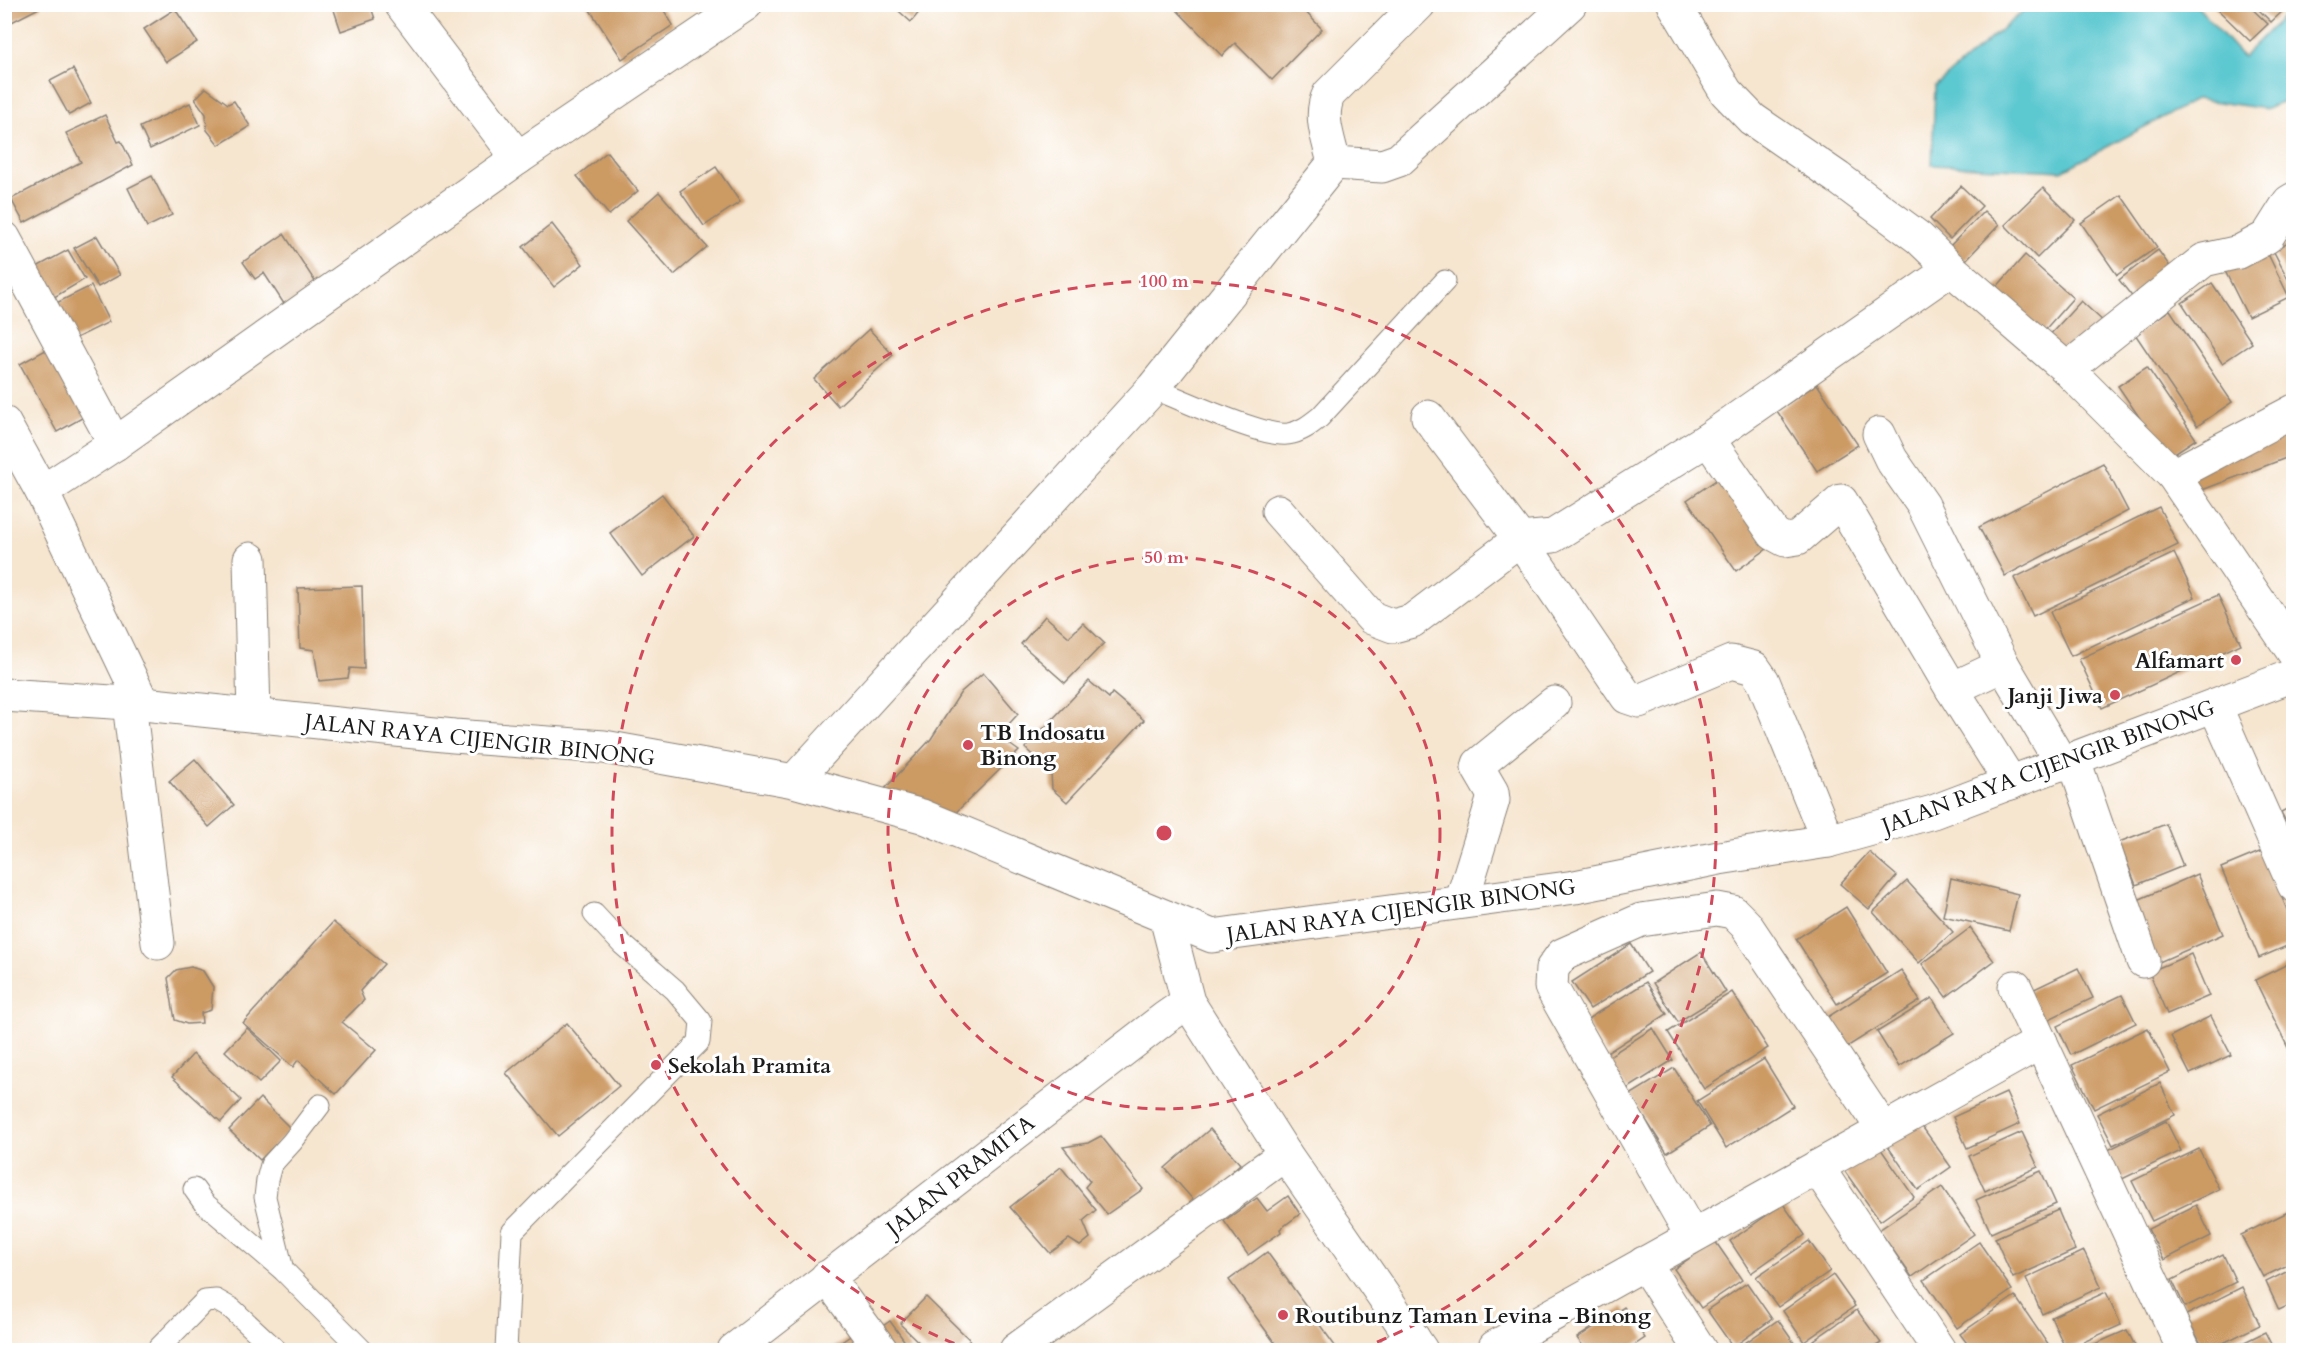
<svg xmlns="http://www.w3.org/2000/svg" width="2298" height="1355" font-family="Cardo,serif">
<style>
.water{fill:#5bc8d0;stroke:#3c7276;stroke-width:1.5}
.building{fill:#cc9a63}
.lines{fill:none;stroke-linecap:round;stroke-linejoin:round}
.service-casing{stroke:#898076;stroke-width:23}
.minor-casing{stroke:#898076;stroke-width:35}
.tertiary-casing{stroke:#898076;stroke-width:35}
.service{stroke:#fff;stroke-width:21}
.minor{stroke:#fff;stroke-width:33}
.tertiary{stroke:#fff;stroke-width:33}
.ring{fill:none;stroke:#d1495b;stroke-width:3;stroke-dasharray:10 8}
.poi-dot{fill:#d1495b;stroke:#fff;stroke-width:2}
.labels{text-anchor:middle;stroke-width:6;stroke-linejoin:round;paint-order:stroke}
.poi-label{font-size:22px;font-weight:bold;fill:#1c1c1c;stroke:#fff;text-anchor:start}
.street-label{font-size:22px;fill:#1c1c1c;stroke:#fff}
.centre{fill:#d1495b;stroke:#fff;stroke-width:3}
.ring-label{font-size:18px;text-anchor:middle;font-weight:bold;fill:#d1495b;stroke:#fff;stroke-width:6;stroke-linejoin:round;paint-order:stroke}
</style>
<rect width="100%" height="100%" fill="#fff"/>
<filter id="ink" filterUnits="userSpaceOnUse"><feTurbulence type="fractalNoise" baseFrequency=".0167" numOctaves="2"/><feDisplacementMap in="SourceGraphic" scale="12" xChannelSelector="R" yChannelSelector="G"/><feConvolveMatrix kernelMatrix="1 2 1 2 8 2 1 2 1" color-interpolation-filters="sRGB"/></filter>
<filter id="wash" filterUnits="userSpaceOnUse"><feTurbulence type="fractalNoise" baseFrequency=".008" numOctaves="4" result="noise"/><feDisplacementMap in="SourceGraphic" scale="24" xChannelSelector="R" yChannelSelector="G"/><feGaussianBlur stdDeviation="1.35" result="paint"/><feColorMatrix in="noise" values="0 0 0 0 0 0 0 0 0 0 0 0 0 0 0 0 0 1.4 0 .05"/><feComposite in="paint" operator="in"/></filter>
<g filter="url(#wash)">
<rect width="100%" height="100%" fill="#f6e5cf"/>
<path class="water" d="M2030,5H2196L2243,57L2293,6V98L2267,109L2197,99L2062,171L1932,165L1935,86Z"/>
<g id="blocks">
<g class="building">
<path d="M4,4H39L41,7L4,26Z"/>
<path d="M332,4H370L375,19L341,31Z"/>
<path d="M586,4H660L673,25L622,59Z"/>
<path d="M891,4H926L911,22Z"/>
<path d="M1171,4H1298L1322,29L1272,80L1235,43L1222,56Z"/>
<path d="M2212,4H2247L2268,24L2250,41Z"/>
<path d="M2253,4H2281L2285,9L2271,22Z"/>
<path d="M175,9L197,42L166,62L144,29Z"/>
<path d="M73,69L91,103L69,115L50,81Z"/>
<path d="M206,88L228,104L234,101L250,126L219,145L207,130L206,114L195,99Z"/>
<path d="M190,103L200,125L150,149L140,127Z"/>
<path d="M105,115L118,142L121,141L133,165L24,223L11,199L81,162L66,133Z"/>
<path d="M607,152L638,191L609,215L577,176Z"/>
<path d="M716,167L740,202L704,226L680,191Z"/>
<path d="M152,176L172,215L147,227L128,188Z"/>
<path d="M1961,186L1982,206L1950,239L1930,219Z"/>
<path d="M2043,188L2075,220L2037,258L2005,225Z"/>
<path d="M659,192L707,247L674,275L626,221Z"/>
<path d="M2121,195L2157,247L2117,275L2081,223Z"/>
<path d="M1984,211L1999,225L1965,261L1950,246Z"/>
<path d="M552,224L583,264L554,287L523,247Z"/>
<path d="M284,234L318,286L286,307L264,273L255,279L243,262Z"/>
<path d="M97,236L120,275L98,287L74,248Z"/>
<path d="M2294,239V291L2273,250Z"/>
<path d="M68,250L85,279L51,299L33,269Z"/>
<path d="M2158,250L2176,275L2138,304L2119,280Z"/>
<path d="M2266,250L2289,297L2248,317L2225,271Z"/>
<path d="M2025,255L2073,298L2042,333L1994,290Z"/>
<path d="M2212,283L2252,343L2222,363L2182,303Z"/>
<path d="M91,286L109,322L64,344L46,308Z"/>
<path d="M2081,301L2105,323L2070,360L2046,339Z"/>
<path d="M2170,310L2232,402L2197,426L2135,334Z"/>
<path d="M869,329L893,355L838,406L814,379Z"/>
<path d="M53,346L91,413L57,432L20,364Z"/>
<path d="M2147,367L2196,439L2167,458L2118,386Z"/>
<path d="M1817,384L1858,445L1817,471L1777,411Z"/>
<path d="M2294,429V455L2189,495L2180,472Z"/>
<path d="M2103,463L2128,511L2005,576L1979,527Z"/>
<path d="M1722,476L1771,546L1736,571L1687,500Z"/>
<path d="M662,494L694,536L642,576L610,533Z"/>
<path d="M2159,507L2178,545L2033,616L2014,578Z"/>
<path d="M2174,553L2195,597L2071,656L2050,612Z"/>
<path d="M362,586L364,669L350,668L348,678L319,681L314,650L300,648L298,588Z"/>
<path d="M2218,595L2241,644L2102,708L2079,659Z"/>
<path d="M1045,616L1069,637L1083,623L1104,643L1065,683L1021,644Z"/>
<path d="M983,673L1018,714L998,736L1019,751L950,818L880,794L931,739L961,692Z"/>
<path d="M1089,681L1109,698L1112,693L1144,720L1067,802L1052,789L1051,773L1025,748Z"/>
<path d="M195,759L234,805L209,827L169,781Z"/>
<path d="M2294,805V837L2281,812Z"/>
<path d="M2166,824L2183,866L2136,885L2119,842Z"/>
<path d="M2262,851L2294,926V943L2259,958L2221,868Z"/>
<path d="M1869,852L1897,876L1869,909L1840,884Z"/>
<path d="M2197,874L2223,934L2157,963L2131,903Z"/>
<path d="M1951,878L2018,894L2009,931L1943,916Z"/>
<path d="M1907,881L1953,932L1919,963L1873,912Z"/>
<path d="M1846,907L1887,973L1837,1004L1796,939Z"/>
<path d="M333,922L384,964L360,991L364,1000L342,1022L376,1050L336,1094L298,1060L293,1067L243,1023Z"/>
<path d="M1970,928L1994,961L1946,997L1922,964Z"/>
<path d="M1631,944L1649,972L1590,1009L1572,982Z"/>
<path d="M1701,952L1726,992L1678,1022L1653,983Z"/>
<path d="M2191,954L2209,996L2167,1014L2149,972Z"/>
<path d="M2294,961V1053L2291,1054L2255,980Z"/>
<path d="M191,967L203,971L213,987L211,1010L201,1013L202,1023L187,1024L175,1020L168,978L176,970Z"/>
<path d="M2078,968L2093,998L2043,1022L2028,992Z"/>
<path d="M1901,970L1920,1001L1842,1050L1823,1020Z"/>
<path d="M1646,982L1667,1014L1607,1053L1586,1020Z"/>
<path d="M1732,992L1768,1048L1704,1089L1668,1032Z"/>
<path d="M2122,995L2136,1023L2071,1055L2057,1026Z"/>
<path d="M1932,998L1954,1033L1899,1067L1877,1032Z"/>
<path d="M2211,1016L2231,1055L2190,1074L2171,1036Z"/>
<path d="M567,1023L619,1086L558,1136L506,1073Z"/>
<path d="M247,1028L281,1061L259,1083L225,1051Z"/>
<path d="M1653,1028L1673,1060L1627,1089L1606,1058Z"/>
<path d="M2148,1028L2170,1072L2094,1109L2072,1065Z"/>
<path d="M193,1054L241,1100L221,1122L172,1077Z"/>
<path d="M1764,1059L1793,1106L1726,1148L1697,1101Z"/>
<path d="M1674,1068L1710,1126L1667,1153L1630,1095Z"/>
<path d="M2160,1083L2175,1115L2113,1145L2097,1114Z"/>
<path d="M2006,1093L2020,1124L1967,1148L1953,1117Z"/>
<path d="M260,1098L291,1129L260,1160L229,1130Z"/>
<path d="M1916,1118L1951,1167L1918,1190L1884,1141Z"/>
<path d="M2166,1121L2181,1151L2120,1180L2106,1151Z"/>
<path d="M1210,1129L1240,1164L1196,1203L1165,1168Z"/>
<path d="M2022,1132L2038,1167L1985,1191L1969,1156Z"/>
<path d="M1101,1136L1143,1189L1107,1214L1085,1187L1090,1181L1063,1147L1088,1143Z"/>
<path d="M1876,1142L1914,1197L1880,1221L1841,1166Z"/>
<path d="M2199,1149L2219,1189L2152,1221L2132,1181Z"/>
<path d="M1061,1167L1096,1210L1083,1221L1090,1238L1080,1246L1069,1239L1050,1253L1010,1207Z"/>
<path d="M2041,1171L2056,1204L1991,1233L1976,1200Z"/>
<path d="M1942,1187L1974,1234L1912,1277L1879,1230Z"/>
<path d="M1288,1196L1300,1214L1280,1229L1281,1232L1248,1255L1224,1221L1257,1198L1267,1211Z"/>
<path d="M1783,1204L1805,1235L1751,1273L1730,1241Z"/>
<path d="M2196,1205L2211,1236L2164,1260L2148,1229Z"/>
<path d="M2294,1209V1262L2263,1277L2241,1235Z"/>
<path d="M2058,1210L2075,1250L2013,1278L1995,1238Z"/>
<path d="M1715,1241L1742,1280L1701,1308L1674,1269Z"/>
<path d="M1809,1241L1830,1271L1778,1307L1756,1277Z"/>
<path d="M1979,1242L2012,1290L1957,1328L1924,1280Z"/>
<path d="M2084,1251L2101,1287L2042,1314L2026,1278Z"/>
<path d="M1267,1252L1338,1350H1280L1229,1280Z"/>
<path d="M2223,1254L2236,1282L2185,1307L2172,1280Z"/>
<path d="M2294,1268V1303L2279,1310L2266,1282Z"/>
<path d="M1833,1275L1855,1306L1804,1342L1783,1311Z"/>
<path d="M1747,1283L1772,1319L1733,1347L1707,1310Z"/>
<path d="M2242,1287L2260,1325L2209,1350H2204L2186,1315Z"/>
<path d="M2106,1292L2121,1325L2066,1350L2051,1317Z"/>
<path d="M2015,1296L2051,1349L2048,1350H1972L1960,1334Z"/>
<path d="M926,1297L970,1340L960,1350H927L900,1324Z"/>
<path d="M1624,1307L1645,1338L1627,1350H1586L1577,1338Z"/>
<path d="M1857,1310L1881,1343L1870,1350H1811L1807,1345Z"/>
<path d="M1778,1320L1799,1350H1735Z"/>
<path d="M890,1321L911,1350H886L873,1333Z"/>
<path d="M862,1328L877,1350H830Z"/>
<path d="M2127,1330L2137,1350H2081Z"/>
<path d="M2265,1332L2274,1350H2228Z"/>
</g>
</g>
</g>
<g filter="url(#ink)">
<use href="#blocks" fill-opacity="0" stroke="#898076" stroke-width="1.5"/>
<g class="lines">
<g class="service-casing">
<g id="service">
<path d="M1153,388C1180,399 1264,438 1288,434C1301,432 1310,425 1320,417L1445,281"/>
<path d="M194,1189L204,1203L283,1270L362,1350"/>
<path d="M283,1270L265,1197L267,1180L271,1165L292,1142L320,1105"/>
<path d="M157,1350L205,1301L216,1300L232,1309L276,1350"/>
<path d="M506,1350L512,1232L699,1042L701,1021L675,990L622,944L594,914"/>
</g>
</g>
<g class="minor-casing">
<g id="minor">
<path d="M401,4L518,158"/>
<path d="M1674,4L1726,92L1752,119L1838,178L1919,238L1951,269L2067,369L2173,475L2294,653"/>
<path d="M1334,163L1382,166L1399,160L1570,4"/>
<path d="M4,238L115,444"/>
<path d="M2067,369L2204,260L2239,252L2267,237L2289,202L2294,199"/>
<path d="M1428,417L1520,539L1553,536L1708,439L1951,269"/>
<path d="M4,423L42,492L143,704"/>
<path d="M1879,434L1891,459L1923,505L2003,665L2062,764"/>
<path d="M1708,439L1774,534L1785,540L1798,538L1841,501L1952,689L2011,783"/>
<path d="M2173,475L2294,411"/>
<path d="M42,492L115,444L518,158L746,4"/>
<path d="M1278,511L1372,618L1393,626L1412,621L1520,539L1627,697L1639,701L1731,662L1754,668L1763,681L1828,841"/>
<path d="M250,559L254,715"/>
<path d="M1952,689L2003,665"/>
<path d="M129,703L158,943"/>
<path d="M2215,706L2294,885"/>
<path d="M2074,760L2143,961"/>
<path d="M794,781L1153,388L1334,163C1329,140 1318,116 1329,94L1419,4"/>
<path d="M1462,900L1493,800L1492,792L1478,768L1479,764L1554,703"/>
<path d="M2015,987L2184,1350"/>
<path d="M1817,1167L1939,1350"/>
<path d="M1692,1236L1551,987L1552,969L1562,955L1641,920L1717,909L1733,912L1746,925L1883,1129"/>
<path d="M1644,1263L1700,1350"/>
<path d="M827,1277L881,1350"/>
<path d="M734,1350L1165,1018L1188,1002"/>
<path d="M1016,1350L1285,1154"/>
<path d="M1395,1350L1413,1338"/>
<path d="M1494,1350L1495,1347L2041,1042"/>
</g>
</g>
<g class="tertiary-casing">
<g id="tertiary">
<path d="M4,695L143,704L454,736L604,747L794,781L922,816L1212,936L1575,887L1719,858L1828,841L1933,812L2294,675"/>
<path d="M1166,917L1188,1002L1285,1154L1421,1350"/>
</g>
</g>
<use href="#service" class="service"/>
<use href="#minor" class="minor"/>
<use href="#tertiary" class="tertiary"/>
</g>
</g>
<g class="ring">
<circle cx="1164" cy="833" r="276"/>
<path d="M971 1350A552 552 0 1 1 1357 1350"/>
</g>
<g class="poi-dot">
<circle cx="2236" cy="660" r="6"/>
<circle cx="2115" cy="695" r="6"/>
<circle cx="968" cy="745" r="6"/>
<circle cx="656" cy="1065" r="6"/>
<circle cx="1283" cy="1315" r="6"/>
</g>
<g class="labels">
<g class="poi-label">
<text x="2224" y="668" text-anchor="end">Alfamart</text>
<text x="2103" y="703" text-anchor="end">Janji Jiwa</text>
<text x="980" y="740">TB Indosatu<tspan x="980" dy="25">Binong</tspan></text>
<text x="668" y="1073">Sekolah Pramita</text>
<text x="1295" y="1323">Routibunz Taman Levina - Binong</text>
</g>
<g class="street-label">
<text transform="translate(480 739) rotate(6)" y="8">JALAN RAYA CIJENGIR BINONG</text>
<text transform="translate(2048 766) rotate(-20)" y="8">JALAN RAYA CIJENGIR BINONG</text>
<text transform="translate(1401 910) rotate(-8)" y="8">JALAN RAYA CIJENGIR BINONG</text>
<text transform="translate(960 1175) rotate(-38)" y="8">JALAN PRAMITA</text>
</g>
</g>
<circle cx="1164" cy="833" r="9" class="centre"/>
<g class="ring-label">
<text x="1164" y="287">100 m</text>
<text x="1164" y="563">50 m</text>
</g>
<rect width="2298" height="1355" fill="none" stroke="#fff" stroke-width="24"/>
</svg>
